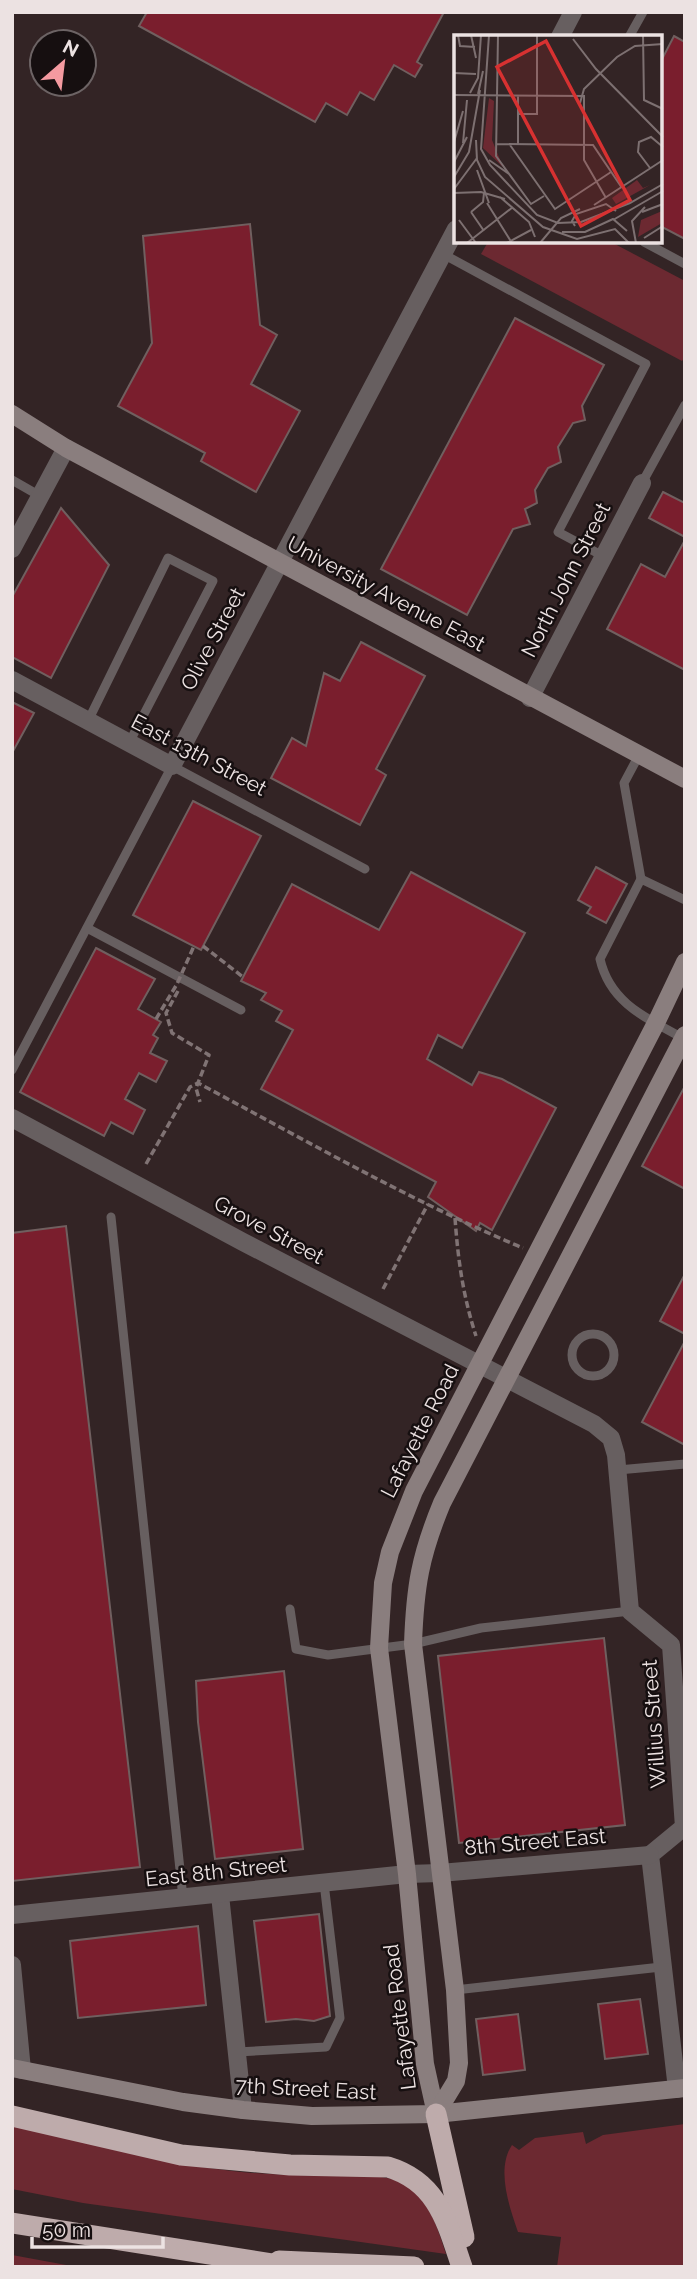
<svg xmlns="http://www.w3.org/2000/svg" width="697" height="2279" font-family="Raleway,sans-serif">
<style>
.green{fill:#6c2931}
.building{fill:#7a1e2d;stroke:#705f5f;stroke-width:2}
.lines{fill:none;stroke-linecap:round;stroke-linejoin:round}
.path{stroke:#807374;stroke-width:3.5;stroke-dasharray:7 3.5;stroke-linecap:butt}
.lane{stroke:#675f60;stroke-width:9}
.street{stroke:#675f60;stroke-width:18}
.secondary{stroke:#8a7e7e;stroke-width:18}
.highway{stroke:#beabab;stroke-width:21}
.path-bridge{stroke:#807374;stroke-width:3.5;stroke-dasharray:7 3.5;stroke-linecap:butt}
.labels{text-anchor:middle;stroke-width:5;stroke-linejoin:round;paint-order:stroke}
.street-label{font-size:21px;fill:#ece2e2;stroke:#160f10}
.inset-road{fill:none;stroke:#7d7071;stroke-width:2}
.view{fill:#d73131;fill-opacity:0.15;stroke:#d73131;stroke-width:3.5}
.inset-edge{fill:none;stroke:#ece2e2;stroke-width:3.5}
</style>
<rect width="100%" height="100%" fill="#332425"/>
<g class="green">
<path d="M488,242H611L685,281V357L682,361L481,254Z"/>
<path d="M12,2123C86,2143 156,2162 232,2171C267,2175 303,2175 339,2176C357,2176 380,2174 397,2181C428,2194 437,2226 446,2254L83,2203L12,2189Z"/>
<path d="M685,2124V2267H557L561,2237L518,2232C509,2206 496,2169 512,2145L519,2150L535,2138L583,2132L586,2144L603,2135Z"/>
<path d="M12,2255L77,2267H12Z"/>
</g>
<g class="building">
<path d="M147,12H444L417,62L422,65L415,77L394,65L374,100L360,92L347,115L326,103L315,122L139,26Z"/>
<path d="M674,36L685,42V239L660,226V63Z"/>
<path d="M250,224L260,325L277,335L251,384L300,411L256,492L201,461L205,453L118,406L152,343L143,236Z"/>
<path d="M515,318L604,365L582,406L585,420L573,423L558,447L561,462L548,468L535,490L537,503L525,509L530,524L513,529L467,615L381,569Z"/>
<path d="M663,492L685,503V537L649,518Z"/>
<path d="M61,508L109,565L51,678L12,657V597Z"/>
<path d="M685,540V670L607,629L641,564L665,577Z"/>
<path d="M361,642L425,676L376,769L386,775L360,825L271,778L292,738L306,746L324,673L340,681Z"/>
<path d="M12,702L34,713L12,753Z"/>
<path d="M193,801L261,836L201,950L133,915Z"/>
<path d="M596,867L627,884L606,923L587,913L591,907L578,900Z"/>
<path d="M411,872L525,933L462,1048L438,1035L427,1059L472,1085L479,1072L502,1079L556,1108L492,1230L480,1223L476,1231L428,1197L436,1182L261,1089L293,1030L276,1021L282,1011L261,1000L266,993L241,981L292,884L379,930Z"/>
<path d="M96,948L155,979L138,1009L161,1022L153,1035L158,1038L150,1053L167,1061L156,1082L139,1073L125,1099L145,1110L133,1134L111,1122L104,1136L20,1092Z"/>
<path d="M685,1086V1189L642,1166Z"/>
<path d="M66,1226L140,1867L12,1881V1233Z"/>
<path d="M685,1274V1334L660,1321Z"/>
<path d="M685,1341V1445L642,1422Z"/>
<path d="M604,1638L625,1825L459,1843L438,1656Z"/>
<path d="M284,1671L303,1849L215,1859L198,1722L196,1681Z"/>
<path d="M319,1914L330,2016L314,2021L296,2019L266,2022L254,1921Z"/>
<path d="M198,1926L206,2005L78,2018L70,1941Z"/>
<path d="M640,1999L648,2054L605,2059L598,2004Z"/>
<path d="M518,2014L525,2070L483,2075L476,2019Z"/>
</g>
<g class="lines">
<g class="path">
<path d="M203,946L243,977"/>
<path d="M178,991L166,1013L172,1033L209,1055L196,1088L200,1102"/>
<path d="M146,1164L190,1087L198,1083C305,1140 411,1201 523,1248"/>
<path d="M455,1218C458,1260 463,1296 476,1336"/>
<path d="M383,1289L428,1204"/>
</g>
<g class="lane">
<path d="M629,37L643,12"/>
<path d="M644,242L685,264"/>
<path d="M443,254L646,364L558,532L603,556"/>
<path d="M12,480L40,496"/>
<path d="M642,483L685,405"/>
<path d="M88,721L168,558L213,581L129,743"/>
<path d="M639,755L624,783L641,879"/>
<path d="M87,928L241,1010"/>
<path d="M683,1038C646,1018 610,1003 600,959L641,879L685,900"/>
<path d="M12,1070L172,766L365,869"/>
<path d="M111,1217L183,1898"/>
<circle cx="593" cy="1355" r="21"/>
<path d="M618,1470L685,1464"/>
<path d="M290,1609L296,1649L328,1655L413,1644L481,1628L630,1611"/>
<path d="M455,1990L661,1967"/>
<path d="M237,2052L326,2047L340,2018L324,1883"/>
</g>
<g class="street">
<path d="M560,37L573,12"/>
<path d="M12,549L66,448"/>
<path d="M12,680L172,766L456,229"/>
<path d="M530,698L642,483"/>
<path d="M12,1118L243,1242L594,1424L611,1438L616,1455L630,1611L671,1645L684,1827L650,1855L677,2089"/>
<path d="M220,1895L243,2110"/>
<path d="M12,1915L407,1874L440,1873L650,1855"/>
<path d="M12,1965L22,2070"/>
</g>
<g class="secondary">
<path d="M12,414L66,448L685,779"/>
<path d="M12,2068L183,2102L243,2110L312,2116L436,2114L685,2088"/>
<path d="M436,2114L425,2064L407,1874L379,1648L383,1583L390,1552L414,1491L656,1023L685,962"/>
<path d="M436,2114L456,2081L459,2063L455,1990L413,1644C415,1587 420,1556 442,1503L685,1035"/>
</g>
<g class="highway">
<path d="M436,2114L464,2237"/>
<path d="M12,2116L181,2155L290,2165L388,2167C438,2182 447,2223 462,2267"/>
<path d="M12,2223L292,2267"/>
<path d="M279,2261L414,2267"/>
</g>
<path class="path-bridge" d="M156,1019L177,984L194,946"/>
</g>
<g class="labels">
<g class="street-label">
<text transform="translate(566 580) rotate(-63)" y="7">North John Street</text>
<text transform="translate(386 594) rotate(28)" y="7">University Avenue East</text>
<text transform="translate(213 639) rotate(-62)" y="7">Olive Street</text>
<text transform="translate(199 755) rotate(28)" y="7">East 13th Street</text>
<text transform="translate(269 1230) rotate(28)" y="7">Grove Street</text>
<text transform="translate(420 1431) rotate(-63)" y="7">Lafayette Road</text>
<text transform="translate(654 1724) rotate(-94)" y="7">Willius Street</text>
<text transform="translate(535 1842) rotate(-5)" y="7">8th Street East</text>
<text transform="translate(216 1872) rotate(-6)" y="7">East 8th Street</text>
<text transform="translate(400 2017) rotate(-97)" y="7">Lafayette Road</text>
<text transform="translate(306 2089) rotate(3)" y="7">7th Street East</text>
</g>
</g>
<g transform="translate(454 35)">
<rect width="208" height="208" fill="#332425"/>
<path d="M35,63L40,66L38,105L49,132L29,113ZM183,145L189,153L196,150L162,169L158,163ZM208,176V188L184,202L187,185Z" fill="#6c2931"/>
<path class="inset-road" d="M4,0L6,11L21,12M17,0L22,23M35,0L27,114L36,130L83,180L104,188L127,187L176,168L209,149M44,0L42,121L77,169L90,161M189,0L190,65L209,74M119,4L142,34L209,102M0,38L22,39M16,58L24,43L27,0M24,59L29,36M0,60L130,61V125L152,163M64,61V110M126,68L130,54L163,22L181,11L209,9M64,79H83V0M22,105L23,125L31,142L89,192L123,204L161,194L175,208M0,107L9,76M9,108L13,65M42,109L139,110L168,153M56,110L101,174L157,137M35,125L55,139M0,127L13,102M196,133L184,117L185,107L197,102L209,112M23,135L35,168M0,142L15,117L26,55M0,154L23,123M0,158L27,157L51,164M46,162L75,187L81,202M33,168L58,208M140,170L209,125M17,177L30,196M17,177L29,167L30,158M188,177L209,169M5,185L22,208M159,185L209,156M121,191L118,186L122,179L152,169L162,176M108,197H131L159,184L173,196M190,203L209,191M13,208L59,172M53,208L77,195M86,208L107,183L126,174M182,208L178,186L191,172"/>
<path class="view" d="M92,6L176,165L127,191L43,32Z"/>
<rect width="208" height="208" class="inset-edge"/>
</g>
<rect width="697" height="2279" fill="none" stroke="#ece2e2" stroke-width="28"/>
<g transform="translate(63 63) rotate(28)"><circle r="33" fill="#160f10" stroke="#6c6364" stroke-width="2"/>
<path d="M0-5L12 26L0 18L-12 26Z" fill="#f49aa0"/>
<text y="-10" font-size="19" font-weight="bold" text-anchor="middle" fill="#ece2e2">N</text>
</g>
<path d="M32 2237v10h131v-10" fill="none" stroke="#ece2e2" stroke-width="3.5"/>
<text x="42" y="2237" font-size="21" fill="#ece2e2" stroke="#160f10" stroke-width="5" paint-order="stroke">50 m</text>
</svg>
